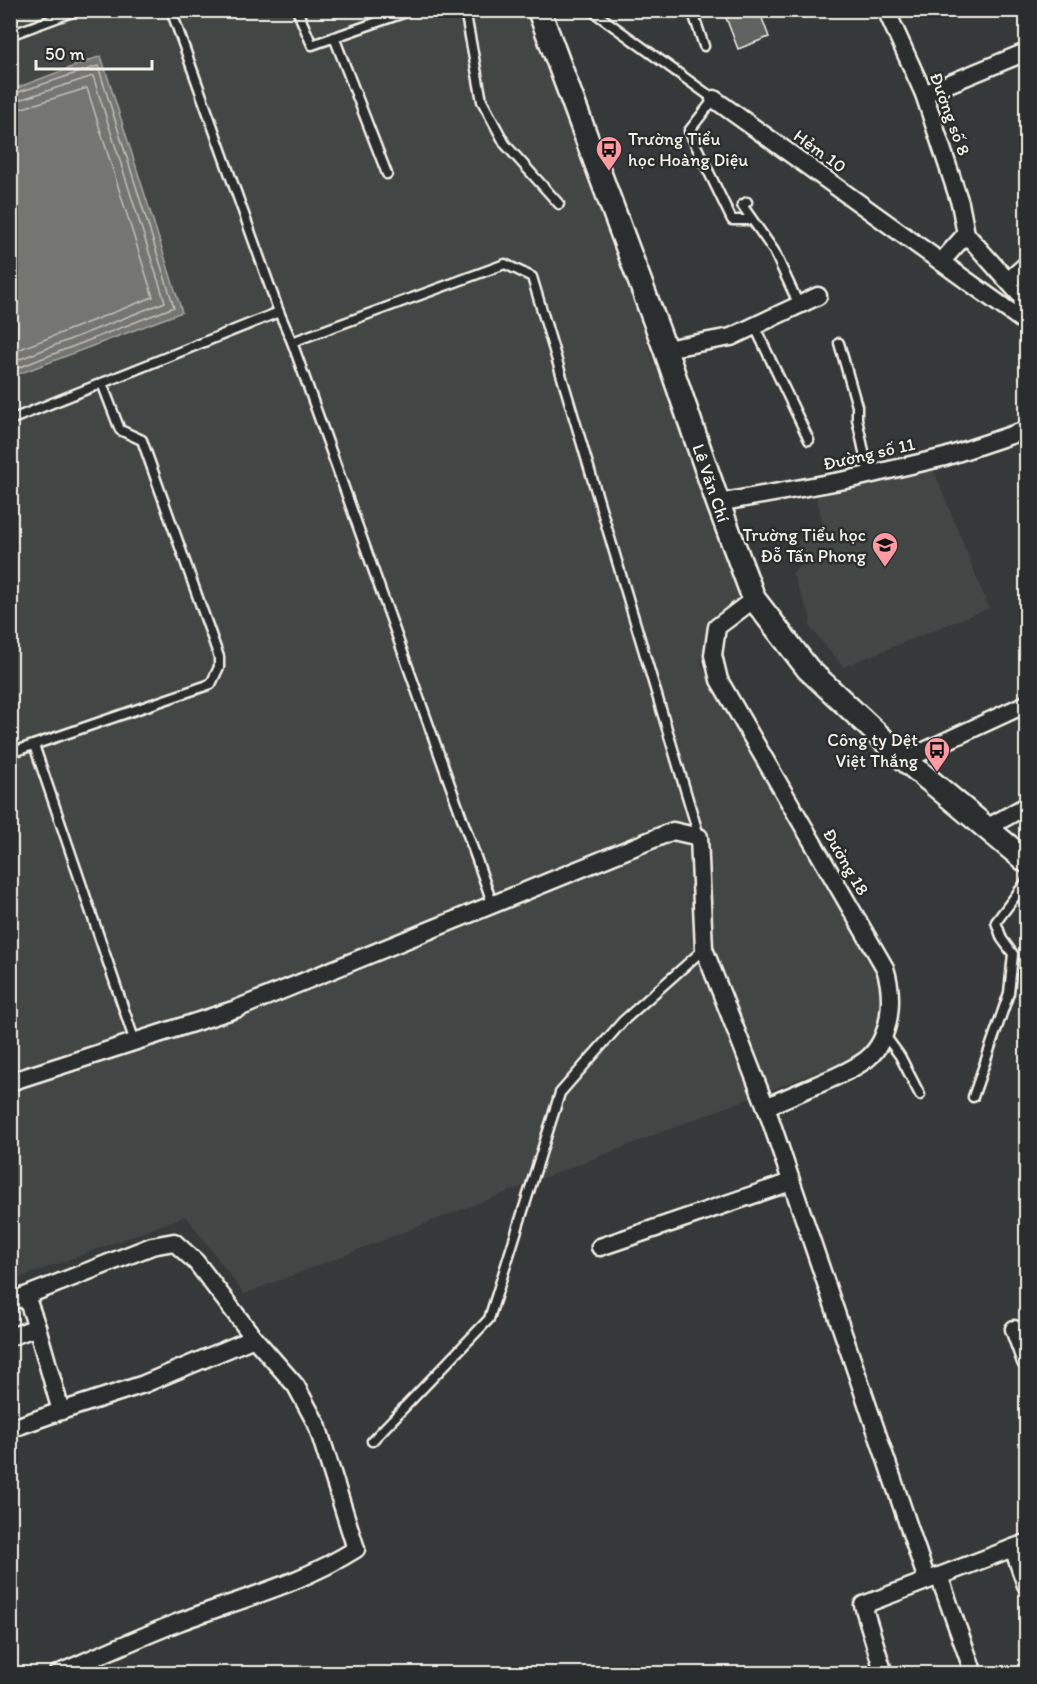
<svg xmlns="http://www.w3.org/2000/svg" width="1037" height="1684" font-family="Itim,sans-serif">
<style>
.built{fill:#434645}
.water{fill:#757572;stroke:#a8a7a1;stroke-width:1.5}
.lines{fill:none;stroke-linecap:round;stroke-linejoin:round}
.shore{stroke:#c1bfb9;stroke-width:1.5}
.building{fill:#616362;stroke:#f4f1e8;stroke-width:1.5}
.lane-casing{stroke:#f4f1e8;stroke-width:13}
.street-casing{stroke:#f4f1e8;stroke-width:21}
.secondary-casing{stroke:#f4f1e8;stroke-width:27}
.lane{stroke:#2a2d2e;stroke-width:8}
.street{stroke:#2a2d2e;stroke-width:16}
.secondary{stroke:#2a2d2e;stroke-width:22}
.labels{text-anchor:middle;stroke-width:5;stroke-linejoin:round;paint-order:stroke}
.street-label{font-size:18px;fill:#f4f1e8;stroke:#2a2d2e}
.poi-label{font-size:18px;fill:#f4f1e8;stroke:#2a2d2e;text-anchor:end}
</style>
<rect width="100%" height="100%" fill="#363939"/>
<filter id="ink" filterUnits="userSpaceOnUse"><feTurbulence type="fractalNoise" baseFrequency=".0167" numOctaves="2"/><feDisplacementMap in="SourceGraphic" scale="12" xChannelSelector="R" yChannelSelector="G"/><feConvolveMatrix kernelMatrix="1 2 1 2 8 2 1 2 1" color-interpolation-filters="sRGB"/></filter>
<g filter="url(#ink)">
<g class="built">
<path d="M11,11H527L739,596L714,621L706,633L701,663L710,682L883,971L881,1011L876,1031L862,1052L848,1060L244,1294L186,1216L11,1281Z"/>
<path d="M932,466L989,608L843,667L810,627L811,618L792,573L804,563L797,541L823,525L815,490Z"/>
</g>
<path class="water" d="M101,56L182,312L11,377V90Z"/>
<g class="lines">
<g class="shore">
<path d="M10,95L98,66L174,307L10,371"/>
<path d="M10,103L93,76L165,302L10,363"/>
<path d="M10,112L87,88L153,297L10,353"/>
</g>
</g>
<path class="building" d="M723,10H759L769,37L738,49Z"/>
<g class="lines">
<g class="lane-casing">
<g id="lane">
<path d="M171,10L279,312L292,342L505,264L532,277L699,836"/>
<path d="M297,10L312,45L412,10"/>
<path d="M465,10L482,101L505,144L559,204"/>
<path d="M591,10L714,99L689,131L732,220H752"/>
<path d="M692,10L704,46"/>
<path d="M10,35L78,10"/>
<path d="M334,37L387,174"/>
<path d="M747,202L742,205L774,251L799,305"/>
<path d="M755,327L809,440"/>
<path d="M292,342L493,905"/>
<path d="M839,343L857,406V419L869,475"/>
<path d="M10,420L279,312"/>
<path d="M34,745L135,1042"/>
<path d="M10,753L211,684L219,667V657L142,440L120,430L102,383"/>
<path d="M884,1034L900,1056L920,1095"/>
<path d="M973,1097L1009,993L1013,954L1002,939L996,922L1026,882"/>
<path d="M372,1441L489,1319L560,1093L623,1021L704,949"/>
</g>
</g>
<g class="street-casing">
<g id="street">
<path d="M886,10L924,94L960,203L966,234L1022,297L1025,322"/>
<path d="M924,94L1026,52"/>
<path d="M714,99L1026,323"/>
<path d="M941,262L966,234"/>
<path d="M1009,280L1026,265"/>
<path d="M665,349L731,337L818,296"/>
<path d="M718,503L851,479L945,457L1026,430"/>
<path d="M754,599L717,627L713,655L719,680L885,968C894,996 892,1038 867,1059C845,1076 792,1094 766,1107"/>
<path d="M905,760L1026,704"/>
<path d="M985,829L1026,806"/>
<path d="M10,1082L236,1009L673,831L699,837L704,949L766,1107L927,1580"/>
<path d="M600,1247L791,1182"/>
<path d="M10,1302L152,1246L174,1242L196,1262L254,1338L296,1386L317,1425L356,1549C301,1584 240,1599 179,1622C138,1638 98,1656 57,1674"/>
<path d="M37,1327L61,1411L144,1384L254,1338"/>
<path d="M1014,1329L1026,1362"/>
<path d="M10,1337L37,1327L26,1296"/>
<path d="M10,1429L61,1411"/>
<path d="M1013,1548L1026,1585"/>
<path d="M939,1576L974,1674"/>
<path d="M884,1674L863,1605L1026,1543"/>
</g>
</g>
<g class="secondary-casing">
<path id="secondary" d="M539,10L665,349L718,503L754,599L808,669L905,760L1026,861"/>
</g>
<use href="#lane" class="lane"/>
<use href="#street" class="street"/>
<use href="#secondary" class="secondary"/>
</g>
</g>
<defs>
<g id="bus-pin" transform="scale(1.35)"><path d="M0 17L-7.5 6A9.5 9.5 0 1 1 7.5 6Z" fill="#ff9aa2" stroke="#2a2d2e"/><path d="M-5-6H5V4H4V6H2V4H-2V6H-4V4H-5ZM-3.5-4V0h7V-4ZM-3.5 1.2v1.5H-2V1.2ZM2 1.2v1.5H3.5V1.2Z" fill="#111"/></g>
<g id="school-pin" transform="scale(1.35)"><path d="M0 17L-7.5 6A9.5 9.5 0 1 1 7.5 6Z" fill="#ff9aa2" stroke="#2a2d2e"/><path d="M0-5L7-2L0 1L-7-2ZM-4 1L0 2.5L4 1V4Q0 6-4 4Z" fill="#111"/></g>
</defs>
<g fill-rule="evenodd">
<use href="#bus-pin" x="609" y="149"/>
<use href="#school-pin" x="885" y="545"/>
<use href="#bus-pin" x="937" y="750"/>
</g>
<g class="labels">
<g class="street-label">
<text transform="translate(950 114) rotate(70)" y="6">Đường số 8</text>
<text transform="translate(820 151) rotate(36)" y="6">Hẻm 10</text>
<text transform="translate(869 454) rotate(-13)" y="6">Đường số 11</text>
<text transform="translate(711 483) rotate(71)" y="6">Lê Văn Chí</text>
<text transform="translate(846 862) rotate(60)" y="6">Đường 18</text>
</g>
<g class="poi-label">
<text x="628" y="145" text-anchor="start">Trường Tiểu<tspan x="628" dy="21">học Hoàng Diệu</tspan></text>
<text x="866" y="541">Trường Tiểu học<tspan x="866" dy="21">Đỗ Tấn Phong</tspan></text>
<text x="918" y="746">Công ty Dệt<tspan x="918" dy="21">Việt Thắng</tspan></text>
</g>
</g>
<rect width="1037" height="1684" fill="none" stroke="#2a2d2e" stroke-width="36"/>
<rect x="18" y="18" width="1001" height="1648" fill="none" stroke="#f4f1e8" stroke-width="2" filter="url(#ink)"/>
<path d="M36 60v9h116v-9" fill="none" stroke="#f4f1e8" stroke-width="3"/>
<text x="45" y="60" font-size="18" fill="#f4f1e8" stroke="#2a2d2e" stroke-width="4.5" paint-order="stroke">50 m</text>
</svg>
